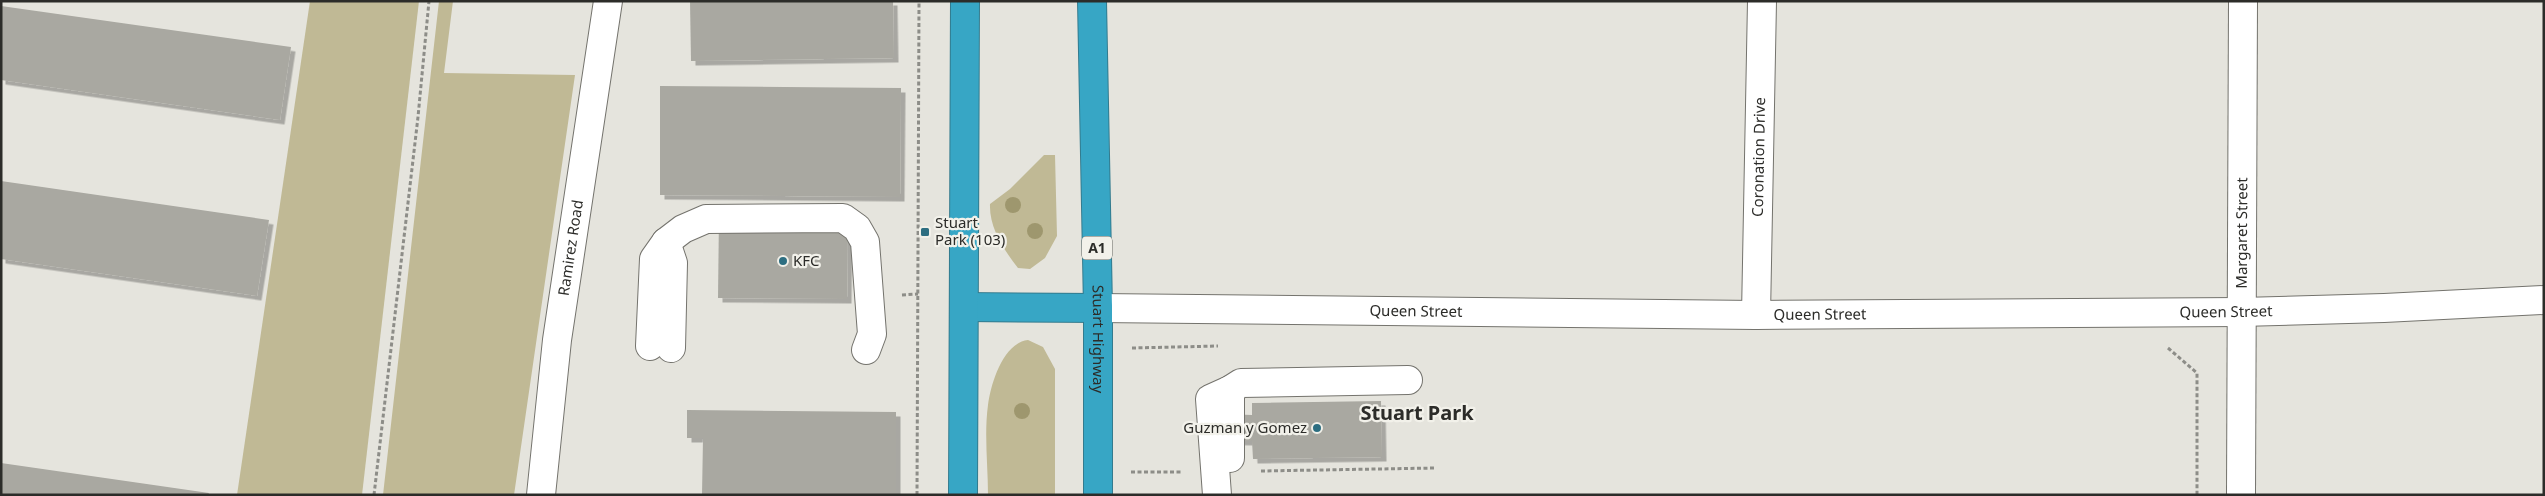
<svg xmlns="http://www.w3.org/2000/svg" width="2545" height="496" font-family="'Noto Sans',sans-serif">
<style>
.green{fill:#c0b995}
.building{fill:#a9a8a1;filter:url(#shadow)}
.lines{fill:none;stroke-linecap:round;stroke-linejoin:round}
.minor-casing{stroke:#74736d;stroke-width:30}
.highway-casing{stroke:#337b8e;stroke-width:30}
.path{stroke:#8d8d88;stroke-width:3;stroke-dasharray:4 2.5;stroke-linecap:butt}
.minor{stroke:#fff;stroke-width:28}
.highway{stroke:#37a6c5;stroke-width:28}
.tree{fill:#9e976e}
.poi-dot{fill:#2d6e81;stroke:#f2f1ea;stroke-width:2}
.labels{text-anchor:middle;stroke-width:4.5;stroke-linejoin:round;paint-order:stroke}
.shield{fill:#f2f1ea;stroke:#676763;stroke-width:1}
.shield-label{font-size:14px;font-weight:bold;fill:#2c2c29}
.street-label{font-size:15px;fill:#2c2c29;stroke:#f2f1ea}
.poi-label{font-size:15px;fill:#2c2c29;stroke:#f2f1ea;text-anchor:start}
.district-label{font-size:20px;font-weight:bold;fill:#2c2c29;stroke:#f2f1ea}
</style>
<defs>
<filter id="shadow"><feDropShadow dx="4.5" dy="4.5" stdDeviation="0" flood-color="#0004"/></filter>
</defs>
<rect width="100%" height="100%" fill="#e5e4dd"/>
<g class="green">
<path d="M310,1H419L362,495H237Z"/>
<path d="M439,1H453L444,73L575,75L514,495H383Z"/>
<path d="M1044,155H1055L1057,236L1045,258L1030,269L1018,268C1004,250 989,228 990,204L1010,189Z"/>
<path d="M1028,340L1043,347L1055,369V495H988C988,466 984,434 988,405C991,383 1003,343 1028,340Z"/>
</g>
<g class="building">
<path d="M690,1H893L894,58L691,61Z"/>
<path d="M1,6L291,47L280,120L1,80Z"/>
<path d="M660,86L901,88L900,197L660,195Z"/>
<path d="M1,181L269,220L257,296L1,259Z"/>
<path d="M719,214L848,224L847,299L718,298Z"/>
<path d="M1381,401L1382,457L1253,459L1252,441L1199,440V413L1252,415V403Z"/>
<path d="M687,410L896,412V495H702L703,438H687Z"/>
<path d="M1,463L209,493L208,495H1Z"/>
</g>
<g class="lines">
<g class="minor-casing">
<g id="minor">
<path d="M666,242L673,263L671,348"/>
<path id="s1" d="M1098,308L1756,315L2241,312L2384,308L2544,300"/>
<path id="s2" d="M1756,315L1762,1"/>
<path d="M650,346L654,259L666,242L683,229L706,219L843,218L857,228L865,242L872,334L866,350"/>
<path d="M1230,458V390"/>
<path id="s3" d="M541,495L557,340L608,1"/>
<path d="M1217,495L1210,399L1230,390L1241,383L1408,380"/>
<path id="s4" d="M2241,495L2243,1"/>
</g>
</g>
<g class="highway-casing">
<g id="highway">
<path id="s5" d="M1092,1L1098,308V495"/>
<path d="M965,307L1098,308"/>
<path d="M963,495L965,1"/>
</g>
</g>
<g class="path">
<path d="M902,295L918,294"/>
<path d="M1132,348L1218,346"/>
<path d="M2168,348L2197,373V495"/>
<path d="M1261,471L1436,468"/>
<path d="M1131,472H1182"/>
<path d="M374,495L418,117L429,1"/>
<path d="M917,495L919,1"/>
</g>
<use href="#minor" class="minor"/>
<use href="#highway" class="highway"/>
</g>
<g class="tree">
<circle cx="1013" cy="205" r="8"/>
<circle cx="1035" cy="231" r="8"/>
<circle cx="1022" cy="411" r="8"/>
</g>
<g class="poi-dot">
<rect x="920" y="227" width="10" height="10" rx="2.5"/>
<circle cx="783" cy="261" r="5"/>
<circle cx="1317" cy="428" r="5"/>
</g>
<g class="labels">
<rect class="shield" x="1082" y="236.5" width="30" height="23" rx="4"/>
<g class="shield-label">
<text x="1097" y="253">A1</text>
</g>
<g class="street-label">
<text dy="5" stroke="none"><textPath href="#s2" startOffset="158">Coronation Drive</textPath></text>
<text dy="5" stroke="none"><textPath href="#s4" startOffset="262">Margaret Street</textPath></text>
<text dy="5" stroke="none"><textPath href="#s3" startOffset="249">Ramirez Road</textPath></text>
<text dy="5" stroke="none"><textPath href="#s1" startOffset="1128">Queen Street</textPath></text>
<text dy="5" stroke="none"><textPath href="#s1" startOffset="318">Queen Street</textPath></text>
<text dy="5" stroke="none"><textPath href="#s1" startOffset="722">Queen Street</textPath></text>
<text dy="5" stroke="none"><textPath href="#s5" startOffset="338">Stuart Highway</textPath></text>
</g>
<g class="poi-label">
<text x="935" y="228">Stuart<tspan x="935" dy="17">Park (103)</tspan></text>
<text x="793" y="266">KFC</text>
<text x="1307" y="433" text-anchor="end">Guzman y Gomez</text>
</g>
<g class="district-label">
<text x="1417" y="420">Stuart Park</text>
</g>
</g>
<rect width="2545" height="496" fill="none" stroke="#2c2c29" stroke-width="5"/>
</svg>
